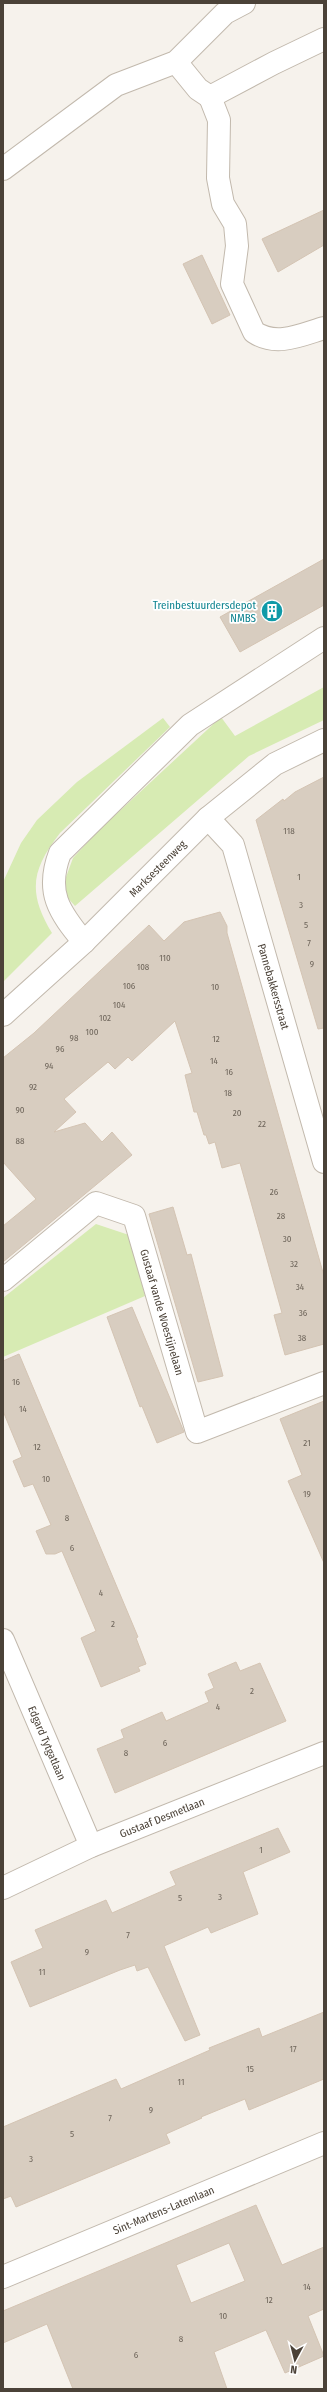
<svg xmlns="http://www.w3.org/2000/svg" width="327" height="2392" font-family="'Fira Sans Condensed',sans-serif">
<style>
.green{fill:#d7ebb3}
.building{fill:#d8cdc0;stroke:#d4c4b3;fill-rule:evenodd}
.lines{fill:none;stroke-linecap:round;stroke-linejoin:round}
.minor-casing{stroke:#c2b9ad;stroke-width:24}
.minor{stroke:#fff;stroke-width:22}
.labels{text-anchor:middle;stroke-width:3.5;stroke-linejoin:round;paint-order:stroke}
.number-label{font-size:9px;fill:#6e655a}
.culture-label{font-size:11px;fill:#0d838f;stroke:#fff;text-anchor:end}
.street-label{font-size:11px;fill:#4b4238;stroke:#fff}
</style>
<rect width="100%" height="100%" fill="#f6f2ec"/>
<g class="green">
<path d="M324,687V720L249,756L75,906L66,896V877L73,858L98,831L221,717L235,736Z"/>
<path d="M163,718L170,727L60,833C32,869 27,892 52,933L3,982V882L21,843L37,820L77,782Z"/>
<path d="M96,1224L129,1235L145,1296L3,1357V1298Z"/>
</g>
<g class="building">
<path d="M324,210V245L278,272L262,239Z"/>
<path d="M202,255L230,315L212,324L183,264Z"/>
<path d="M324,559V605L240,652L220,617Z"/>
<path d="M324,777V1028L318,1029L256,820L283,799L284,801L295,792Z"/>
<path d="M220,912L227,926V933L324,1276V1344L285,1355L274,1315L282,1313L240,1163L222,1168L215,1142L209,1144L206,1135H204L197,1112H194L185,1075L192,1073L175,1021L132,1061L128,1057L115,1069L108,1062L64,1099L76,1112L54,1132L85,1123L102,1142L112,1132L132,1155L3,1262V1226L36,1199L3,1162V1058L34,1033L149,925L164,941L184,922Z"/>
<path d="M173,1207L187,1255L191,1254L223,1376L198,1382L149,1214Z"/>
<path d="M132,1307L184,1432L157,1443L142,1406L140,1407L107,1317Z"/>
<path d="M19,1354L138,1637L136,1638L146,1664L138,1667L140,1671L101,1687L81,1638L96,1631L62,1551L55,1554H46L36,1531L51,1525L33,1484L24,1487L13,1461L22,1457L3,1411V1361Z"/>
<path d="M324,1401V1563L288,1481L302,1475L280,1419Z"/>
<path d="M236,1662L240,1671L260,1663L286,1721L115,1793L97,1749L124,1738L121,1730L162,1712L166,1721L209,1702L205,1692L214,1688L208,1674Z"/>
<path d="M278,1828L290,1852L243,1872L258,1914L211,1933L208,1927L164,1946L200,2035L185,2041L148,1967L137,1971L135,1965L120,1970L30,2007L11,1962L43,1948L35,1930L106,1900L112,1913L176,1885L170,1872Z"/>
<path d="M324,2012V2079L249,2110L245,2099L201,2117L202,2118L166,2134L170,2143L16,2207L11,2196L3,2199V2127L116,2079L121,2089L210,2050L209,2048L259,2028L262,2037Z"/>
<path d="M256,2205L282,2265L324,2247V2309L308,2316L324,2356L285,2373L266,2330L214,2352L227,2389H73L47,2324L3,2343V2311ZM229,2243L245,2281L191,2303L176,2265Z"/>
</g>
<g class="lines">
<g class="minor-casing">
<g id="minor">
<path d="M176,62L198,89L210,97L274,63L324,39"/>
<path d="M210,97L219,120L218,178L223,204L235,224L237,246L232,284L254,332C276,347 301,335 324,328"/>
<path d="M3,169L116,85L176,62L225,13L244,3"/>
<path id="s1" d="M208,818L233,845L324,1162"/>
<path d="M84,942C59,912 45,892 60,853L190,725L324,638"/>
<path id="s2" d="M3,1015L84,942L208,818L275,764L324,740"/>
<path id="s3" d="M3,1280L96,1203L134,1216L197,1432L324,1383"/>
<path id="s4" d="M3,1640L91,1846"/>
<path id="s5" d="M3,1888L91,1846L324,1753"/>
<path id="s6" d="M3,2277L324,2143"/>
</g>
</g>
<use href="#minor" class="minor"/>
</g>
<defs>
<g id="building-disc" transform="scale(1.15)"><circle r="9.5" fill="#0f9aa8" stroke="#fff"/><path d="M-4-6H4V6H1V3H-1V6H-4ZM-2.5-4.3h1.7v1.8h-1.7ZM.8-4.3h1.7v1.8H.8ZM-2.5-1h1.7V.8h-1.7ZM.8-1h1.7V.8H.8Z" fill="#fff"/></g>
</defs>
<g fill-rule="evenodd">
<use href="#building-disc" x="272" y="611"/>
</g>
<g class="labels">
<g class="number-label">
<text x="289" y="834">118</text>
<text x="299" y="880">1</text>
<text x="301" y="908">3</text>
<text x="306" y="928">5</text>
<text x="309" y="946">7</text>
<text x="165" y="961">110</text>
<text x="312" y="967">9</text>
<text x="143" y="970">108</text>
<text x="129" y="989">106</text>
<text x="215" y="990">10</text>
<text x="119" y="1008">104</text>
<text x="105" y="1021">102</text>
<text x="92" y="1035">100</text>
<text x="74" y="1041">98</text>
<text x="216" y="1042">12</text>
<text x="60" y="1052">96</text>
<text x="214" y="1064">14</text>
<text x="49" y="1069">94</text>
<text x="229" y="1075">16</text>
<text x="33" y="1090">92</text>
<text x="228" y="1096">18</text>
<text x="20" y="1113">90</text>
<text x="237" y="1116">20</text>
<text x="262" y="1127">22</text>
<text x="20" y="1144">88</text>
<text x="274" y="1195">26</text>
<text x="281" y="1219">28</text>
<text x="287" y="1242">30</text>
<text x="294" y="1267">32</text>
<text x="300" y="1290">34</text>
<text x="303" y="1316">36</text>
<text x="302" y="1341">38</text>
<text x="16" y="1385">16</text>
<text x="23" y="1412">14</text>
<text x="307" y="1446">21</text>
<text x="37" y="1450">12</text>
<text x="46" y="1482">10</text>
<text x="307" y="1497">19</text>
<text x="67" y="1521">8</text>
<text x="72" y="1551">6</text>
<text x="101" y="1596">4</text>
<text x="113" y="1627">2</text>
<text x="252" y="1694">2</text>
<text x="218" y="1710">4</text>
<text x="165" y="1746">6</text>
<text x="126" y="1756">8</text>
<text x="261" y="1853">1</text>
<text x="220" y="1900">3</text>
<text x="180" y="1901">5</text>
<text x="128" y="1938">7</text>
<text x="87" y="1955">9</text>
<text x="42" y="1975">11</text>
<text x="293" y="2052">17</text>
<text x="250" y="2072">15</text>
<text x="181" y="2085">11</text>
<text x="151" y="2113">9</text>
<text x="110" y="2121">7</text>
<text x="72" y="2137">5</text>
<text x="31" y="2162">3</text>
<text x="307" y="2290">14</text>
<text x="269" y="2303">12</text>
<text x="223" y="2319">10</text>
<text x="181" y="2342">8</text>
<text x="136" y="2358">6</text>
</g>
<g class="culture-label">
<text x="256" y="609">Treinbestuurdersdepot<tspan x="256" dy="13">NMBS</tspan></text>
</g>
<g class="street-label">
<text dy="4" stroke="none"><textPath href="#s2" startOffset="213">Marksesteenweg</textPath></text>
<text dy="4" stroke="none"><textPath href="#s1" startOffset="184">Pannebakkersstraat</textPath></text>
<text dy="4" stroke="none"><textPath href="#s3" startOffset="261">Gustaaf vande Woestijnelaan</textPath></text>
<text dy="4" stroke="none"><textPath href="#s4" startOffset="112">Edgard Tytgatlaan</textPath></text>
<text dy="4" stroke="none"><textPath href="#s5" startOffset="174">Gustaaf Desmetlaan</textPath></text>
<text dy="4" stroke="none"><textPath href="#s6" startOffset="174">Sint-Martens-Latemlaan</textPath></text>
</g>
</g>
<rect width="327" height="2392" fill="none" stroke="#4b4238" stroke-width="8"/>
<g transform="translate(295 2360) rotate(187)" stroke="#ffffff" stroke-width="3" paint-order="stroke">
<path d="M0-3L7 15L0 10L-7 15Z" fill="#4b4238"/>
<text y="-6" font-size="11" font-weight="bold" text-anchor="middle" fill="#4b4238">N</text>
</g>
</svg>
